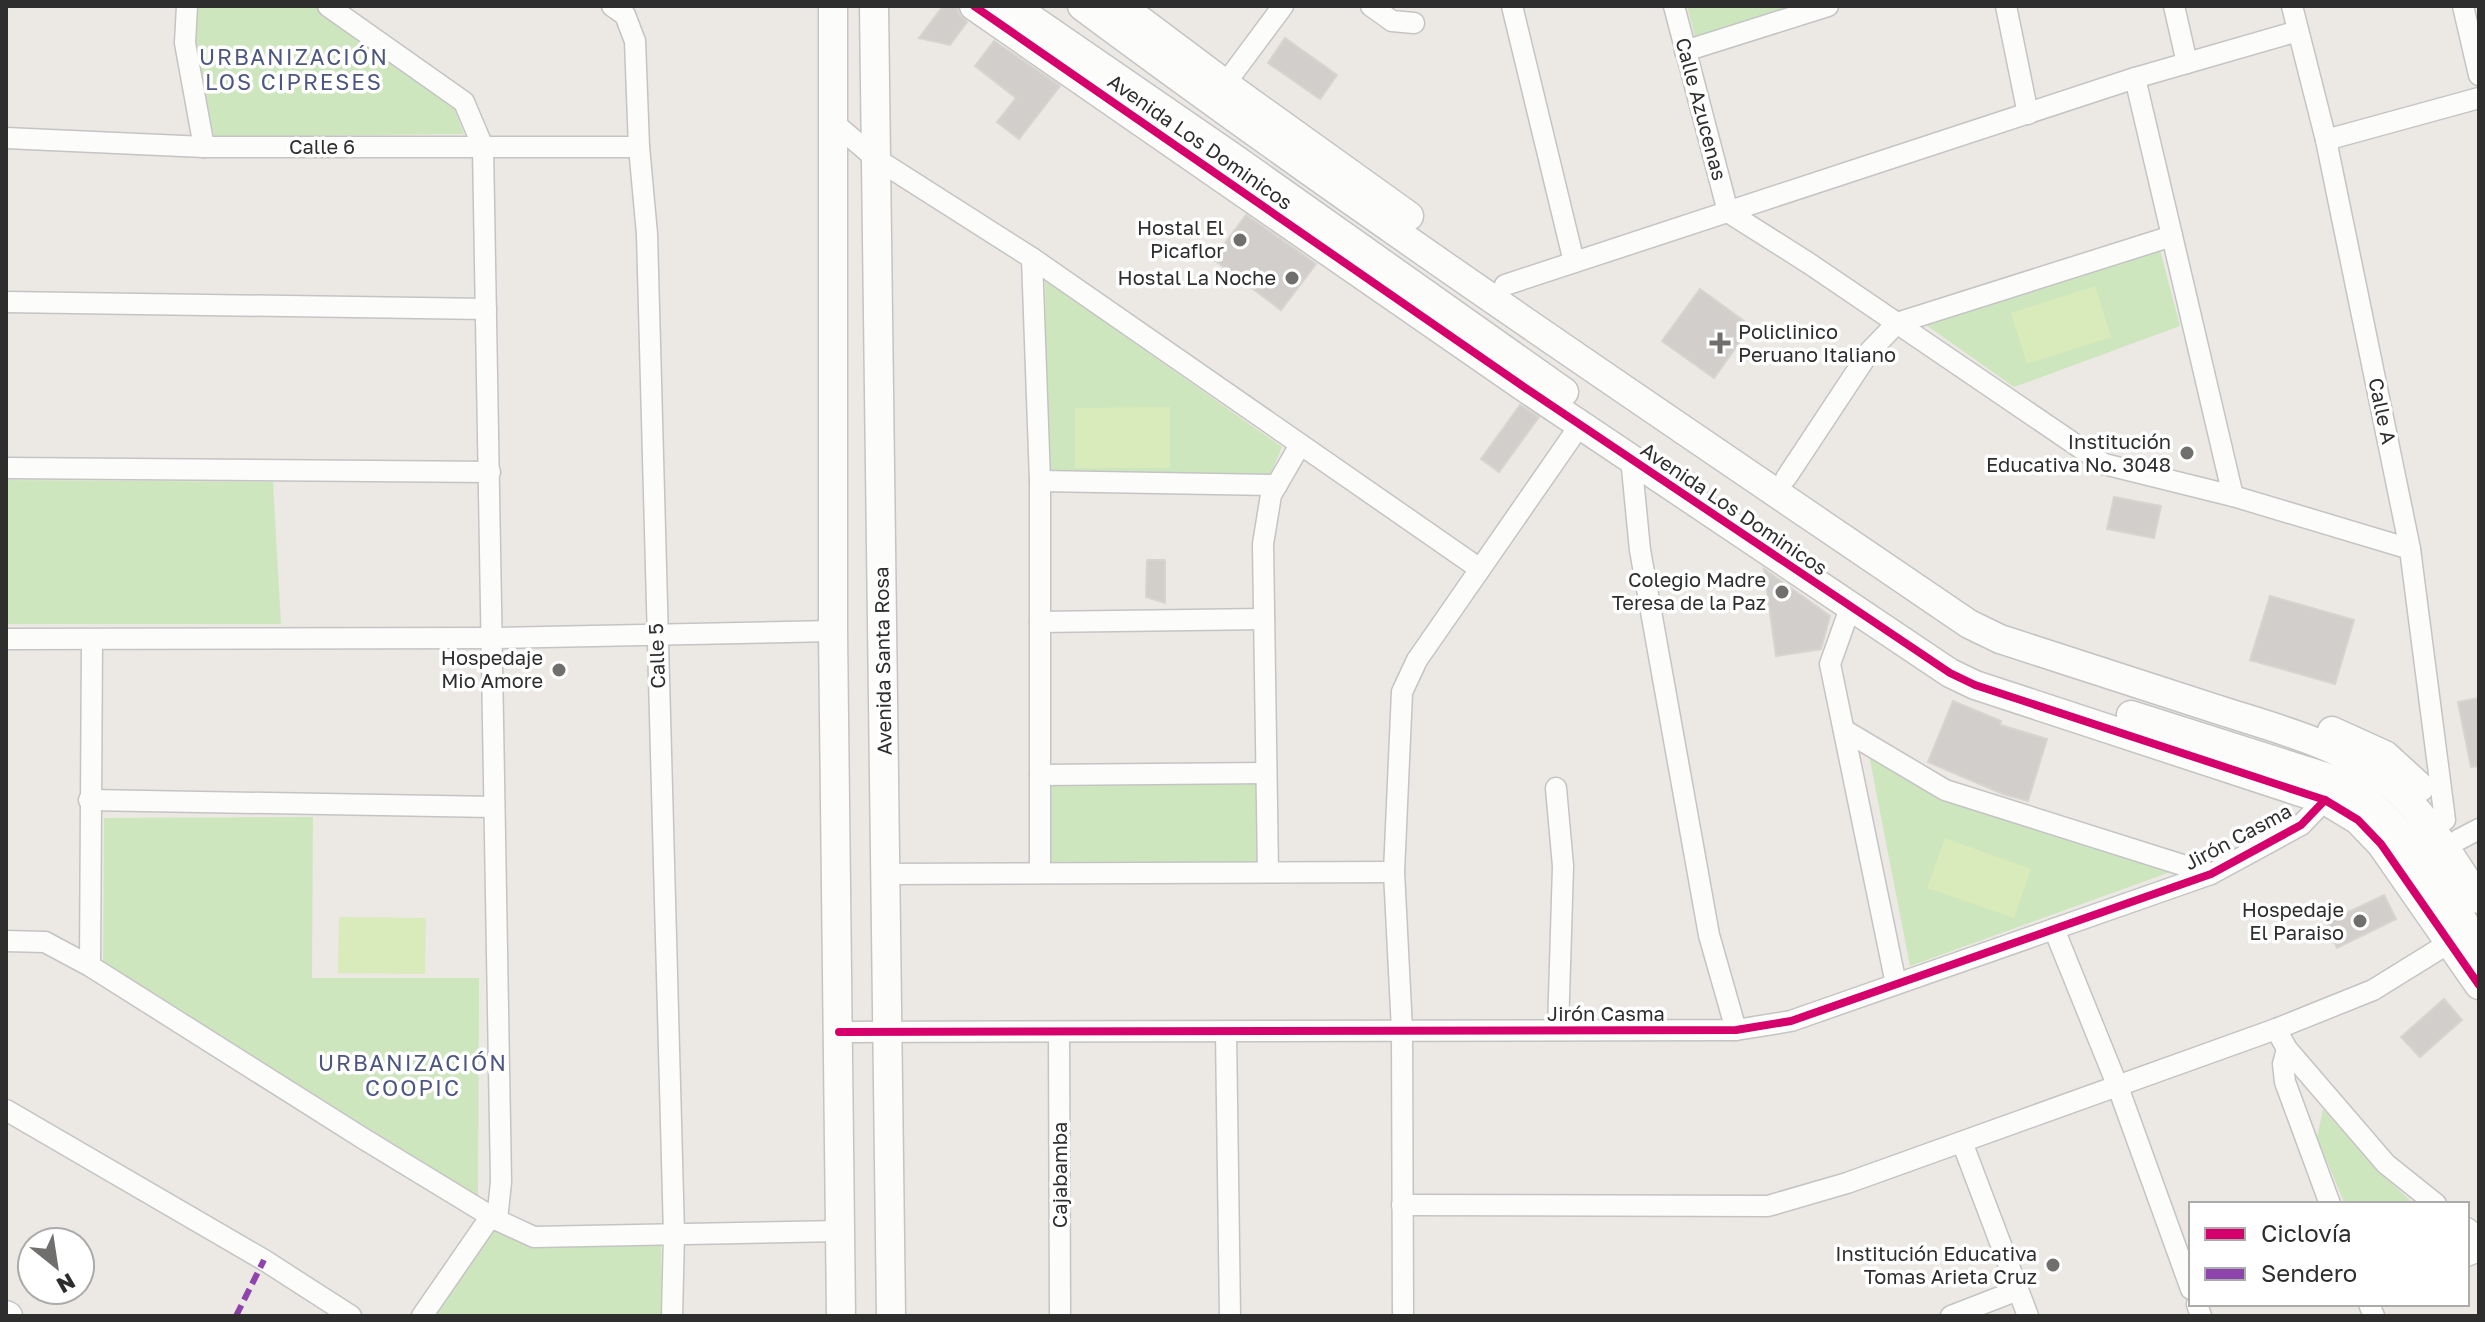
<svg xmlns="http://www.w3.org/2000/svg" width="2485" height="1322" font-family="'Golos Text',sans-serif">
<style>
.green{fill:#cee6be}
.pitch{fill:#d9eabb}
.building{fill:#d1cecb;stroke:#d7d4d0;stroke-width:2}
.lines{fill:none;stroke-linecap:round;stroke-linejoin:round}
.street-casing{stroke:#c5c4c5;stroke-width:23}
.secondary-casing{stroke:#c5c4c5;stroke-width:31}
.street{stroke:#fcfcfb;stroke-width:20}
.secondary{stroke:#fcfcfb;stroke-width:28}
.quiet{stroke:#8e44ad;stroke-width:6;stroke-dasharray:12 6;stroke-linecap:butt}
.cycleway-casing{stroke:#fff;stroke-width:13}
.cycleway{stroke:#d6006c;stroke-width:8}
.poi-dot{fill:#706f6e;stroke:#fff;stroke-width:3}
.labels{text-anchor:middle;stroke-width:7;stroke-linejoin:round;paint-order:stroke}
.street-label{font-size:20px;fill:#2e2e2e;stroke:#fff}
.poi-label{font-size:20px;fill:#2e2e2e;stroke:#fff;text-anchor:end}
.neighbourhood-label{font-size:22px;letter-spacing:2px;fill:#4d5680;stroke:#fff}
</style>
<rect width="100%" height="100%" fill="#ece8e4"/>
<g class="green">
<path d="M197,6H314L453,105L464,134L214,137L194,41Z"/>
<path d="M1687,6H1818L1697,45Z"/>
<path d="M2160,250L2180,326L2014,387L1926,325Z"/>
<path d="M1045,280L1282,447L1270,475L1048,472Z"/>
<path d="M6,480L273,482L281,624H6Z"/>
<path d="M1869,755L2173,871L1910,966Z"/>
<path d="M1257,783L1259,863H1049V784Z"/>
<path d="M313,817L312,978H479L478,1196L103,964L104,818Z"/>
<path d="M2323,1109L2376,1169L2414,1204H2345L2317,1138Z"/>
<path d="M494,1224L661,1239L662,1316H430Z"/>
</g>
<g class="pitch">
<path d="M2095,286L2111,337L2027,364L2011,313Z"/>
<path d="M1170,407V468H1075V408Z"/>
<path d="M1945,838L2031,869L2014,918L1927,888Z"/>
<path d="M339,917L426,918L425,974L338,973Z"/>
</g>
<g class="building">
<path d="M943,6H957L959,14L967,22L950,45L919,38Z"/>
<path d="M1285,38L1337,75L1320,99L1268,63Z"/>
<path d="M994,41L1060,86L1019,139L997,122L1016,98L975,66Z"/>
<path d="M1246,215L1316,264L1281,310L1213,259Z"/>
<path d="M1700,289L1751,326L1714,378L1662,341Z"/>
<path d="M1520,405L1539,417L1499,472L1481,459Z"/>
<path d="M2114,497L2161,506L2154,538L2107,529Z"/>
<path d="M1147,560H1165V603L1146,597Z"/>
<path d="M1764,569L1830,616L1821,649L1776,656Z"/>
<path d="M2270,596L2354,620L2335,684L2250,660Z"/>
<path d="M2479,698V766L2471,767L2458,702Z"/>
<path d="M1953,701L2001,721L2000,725L2047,739L2028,801L2003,794L1928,762Z"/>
<path d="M2384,895L2396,919L2337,948L2325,923Z"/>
<path d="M2444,999L2462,1020L2420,1057L2401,1037Z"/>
</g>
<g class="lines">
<g class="street-casing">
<g id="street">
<path d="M187,6L185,43L204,147"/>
<path d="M328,6L464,102L483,147L501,1182L497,1220"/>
<path d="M612,6L625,15L635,41L639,147L647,234L674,1234L672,1316"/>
<path d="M1371,6L1392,21L1414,23"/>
<path d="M1512,6L1574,262"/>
<path d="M1674,6L1728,212L1810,264L2104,464L2233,496L2410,549"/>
<path d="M2006,6L2028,114"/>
<path d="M2174,6L2187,63"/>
<path d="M2292,6L2326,140L2410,549L2445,820"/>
<path d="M2463,6L2479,75"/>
<path d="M1685,51L1828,6"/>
<path d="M2135,78L2233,496"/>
<path d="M1225,84L1283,6"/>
<path d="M833,122L875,158L1032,258L1480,569"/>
<path d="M6,138L204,147H639"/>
<path d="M2326,140L2479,98"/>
<path d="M1032,258L1040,481V872"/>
<path d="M1505,285L2135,78L2298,31"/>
<path d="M6,302L486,309"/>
<path d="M1631,458L1640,550L1709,935L1736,1030"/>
<path d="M6,468L490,472"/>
<path d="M1786,478L1870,351L1897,323L2172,236"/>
<path d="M1040,481L1277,485"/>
<path d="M1850,608L1830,664L1896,984"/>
<path d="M1040,622L1264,619"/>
<path d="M6,639L493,638L833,631"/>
<path d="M1844,730L1945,790L2211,874"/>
<path d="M1040,775L1266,773"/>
<path d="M1556,788L1563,866L1558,1030"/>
<path d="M89,800L494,807"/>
<path d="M2458,840L2479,829"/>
<path d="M1268,872L1263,544L1271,495L1300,445"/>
<path d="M886,874L1394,872"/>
<path d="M2054,929L2118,1087L2191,1289"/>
<path d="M6,941L45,942L90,966L364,1139L497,1220L534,1237L841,1231"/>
<path d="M90,966L92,640"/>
<path d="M2276,1029L2287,1049L2386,1164L2436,1204"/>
<path d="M839,1032L1736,1030L1791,1021L2211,874L2301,825L2325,800"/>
<path d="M1226,1032L1230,1316"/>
<path d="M1059,1033L1060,1316"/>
<path d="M2287,1049L2283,1064L2285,1082L2330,1204"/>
<path d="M6,1110L264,1260L351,1316"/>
<path d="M1962,1142L2028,1316"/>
<path d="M1402,1205L1768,1206L1847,1183L2276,1029L2373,990L2449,943"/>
<path d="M2467,1228L2479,1238"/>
<path d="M2467,1256L2479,1251"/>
<path d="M2197,1304L2201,1316"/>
<path d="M2369,1304L2374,1316"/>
<path d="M422,1316L491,1216"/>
<path d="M1403,1316L1402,1030L1394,872L1402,692L1417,660L1580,425"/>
<path d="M1951,1316L2018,1290"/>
</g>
</g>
<g class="secondary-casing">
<g id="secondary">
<path d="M833,6V631L841,1316"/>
<path d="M874,6L891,1316"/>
<path d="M974,6L1524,387L1950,673L1975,685L2325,800L2358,820L2381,844L2479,985"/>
<path d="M1013,6L1235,159L1564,392"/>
<path d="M1082,6C1371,221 1671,421 1969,624L2000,639C2072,663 2144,686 2216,709C2274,728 2341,744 2389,783C2426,813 2452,860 2479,899"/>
<path d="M1121,6L1225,84L1409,216"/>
<path d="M2131,715L2332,779C2392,803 2443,892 2479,945"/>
<path d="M2332,731L2385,755L2420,787"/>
<path d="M6,1315L8,1316"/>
</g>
</g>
<use href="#street" class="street"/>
<use href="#secondary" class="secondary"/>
<path class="quiet" d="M236,1316L264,1260"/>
<g class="cycleway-casing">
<g id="cycleway">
<path d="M974,6L1524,387L1950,673L1975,685L2325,800L2358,820L2381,844L2479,985"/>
<path d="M839,1032L1736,1030L1791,1021L2211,874L2301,825L2325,800"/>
</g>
</g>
<use href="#cycleway" class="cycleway"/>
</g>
<g class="poi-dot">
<circle cx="1240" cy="240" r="8"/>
<circle cx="1292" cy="278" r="8"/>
<path d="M1716 331h8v8h8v8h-8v8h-8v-8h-8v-8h8z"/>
<circle cx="2187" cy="453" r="8"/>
<circle cx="1782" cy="592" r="8"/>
<circle cx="559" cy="670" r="8"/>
<circle cx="2360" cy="921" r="8"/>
<circle cx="2053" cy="1265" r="8"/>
</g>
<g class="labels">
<g class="street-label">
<text transform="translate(1701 109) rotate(75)" y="7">Calle Azucenas</text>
<text transform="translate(1200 142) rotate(35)" y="7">Avenida Los Dominicos</text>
<text x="322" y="154">Calle 6</text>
<text transform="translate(2382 411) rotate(78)" y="7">Calle A</text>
<text transform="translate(1734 509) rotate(34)" y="7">Avenida Los Dominicos</text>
<text transform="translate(657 656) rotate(-92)" y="7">Calle 5</text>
<text transform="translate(883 661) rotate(-91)" y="7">Avenida Santa Rosa</text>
<text transform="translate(2238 837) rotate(-28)" y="7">Jirón Casma</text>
<text x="1606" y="1021">Jirón Casma</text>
<text transform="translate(1060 1175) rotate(-90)" y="7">Cajabamba</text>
</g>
<g class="poi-label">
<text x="1224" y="235">Hostal El<tspan x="1224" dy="23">Picaflor</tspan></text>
<text x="1276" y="285">Hostal La Noche</text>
<text x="1738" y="339" text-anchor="start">Policlinico<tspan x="1738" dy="23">Peruano Italiano</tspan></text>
<text x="2171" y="449">Institución<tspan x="2171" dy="23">Educativa No. 3048</tspan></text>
<text x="1766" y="587">Colegio Madre<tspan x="1766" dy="23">Teresa de la Paz</tspan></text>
<text x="543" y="665">Hospedaje<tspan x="543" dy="23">Mio Amore</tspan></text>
<text x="2344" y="917">Hospedaje<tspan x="2344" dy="23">El Paraiso</tspan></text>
<text x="2037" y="1261">Institución Educativa<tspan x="2037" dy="23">Tomas Arieta Cruz</tspan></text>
</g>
<g class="neighbourhood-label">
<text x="294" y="65">URBANIZACIÓN<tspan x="294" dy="25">LOS CIPRESES</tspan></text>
<text x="413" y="1071">URBANIZACIÓN<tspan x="413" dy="25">COOPIC</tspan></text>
</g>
</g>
<rect width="2485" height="1322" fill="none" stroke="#2e2e2e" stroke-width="16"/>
<rect x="2189" y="1202" width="280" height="104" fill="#ffffff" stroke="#ababab" stroke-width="2"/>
<rect x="2205" y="1228" width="40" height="12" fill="#d6006c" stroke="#ababab" stroke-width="2"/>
<text x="2261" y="1242" font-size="24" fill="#2e2e2e">Ciclovía</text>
<rect x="2205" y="1268" width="40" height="12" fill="#8e44ad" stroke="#ababab" stroke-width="2"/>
<text x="2261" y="1282" font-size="24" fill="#2e2e2e">Sendero</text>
<g transform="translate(56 1266) rotate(150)"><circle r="38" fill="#ffffff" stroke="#ababab" stroke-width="2"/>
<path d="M0-6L14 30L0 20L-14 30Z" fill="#706f6e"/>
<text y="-12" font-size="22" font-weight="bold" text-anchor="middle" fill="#2e2e2e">N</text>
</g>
</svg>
